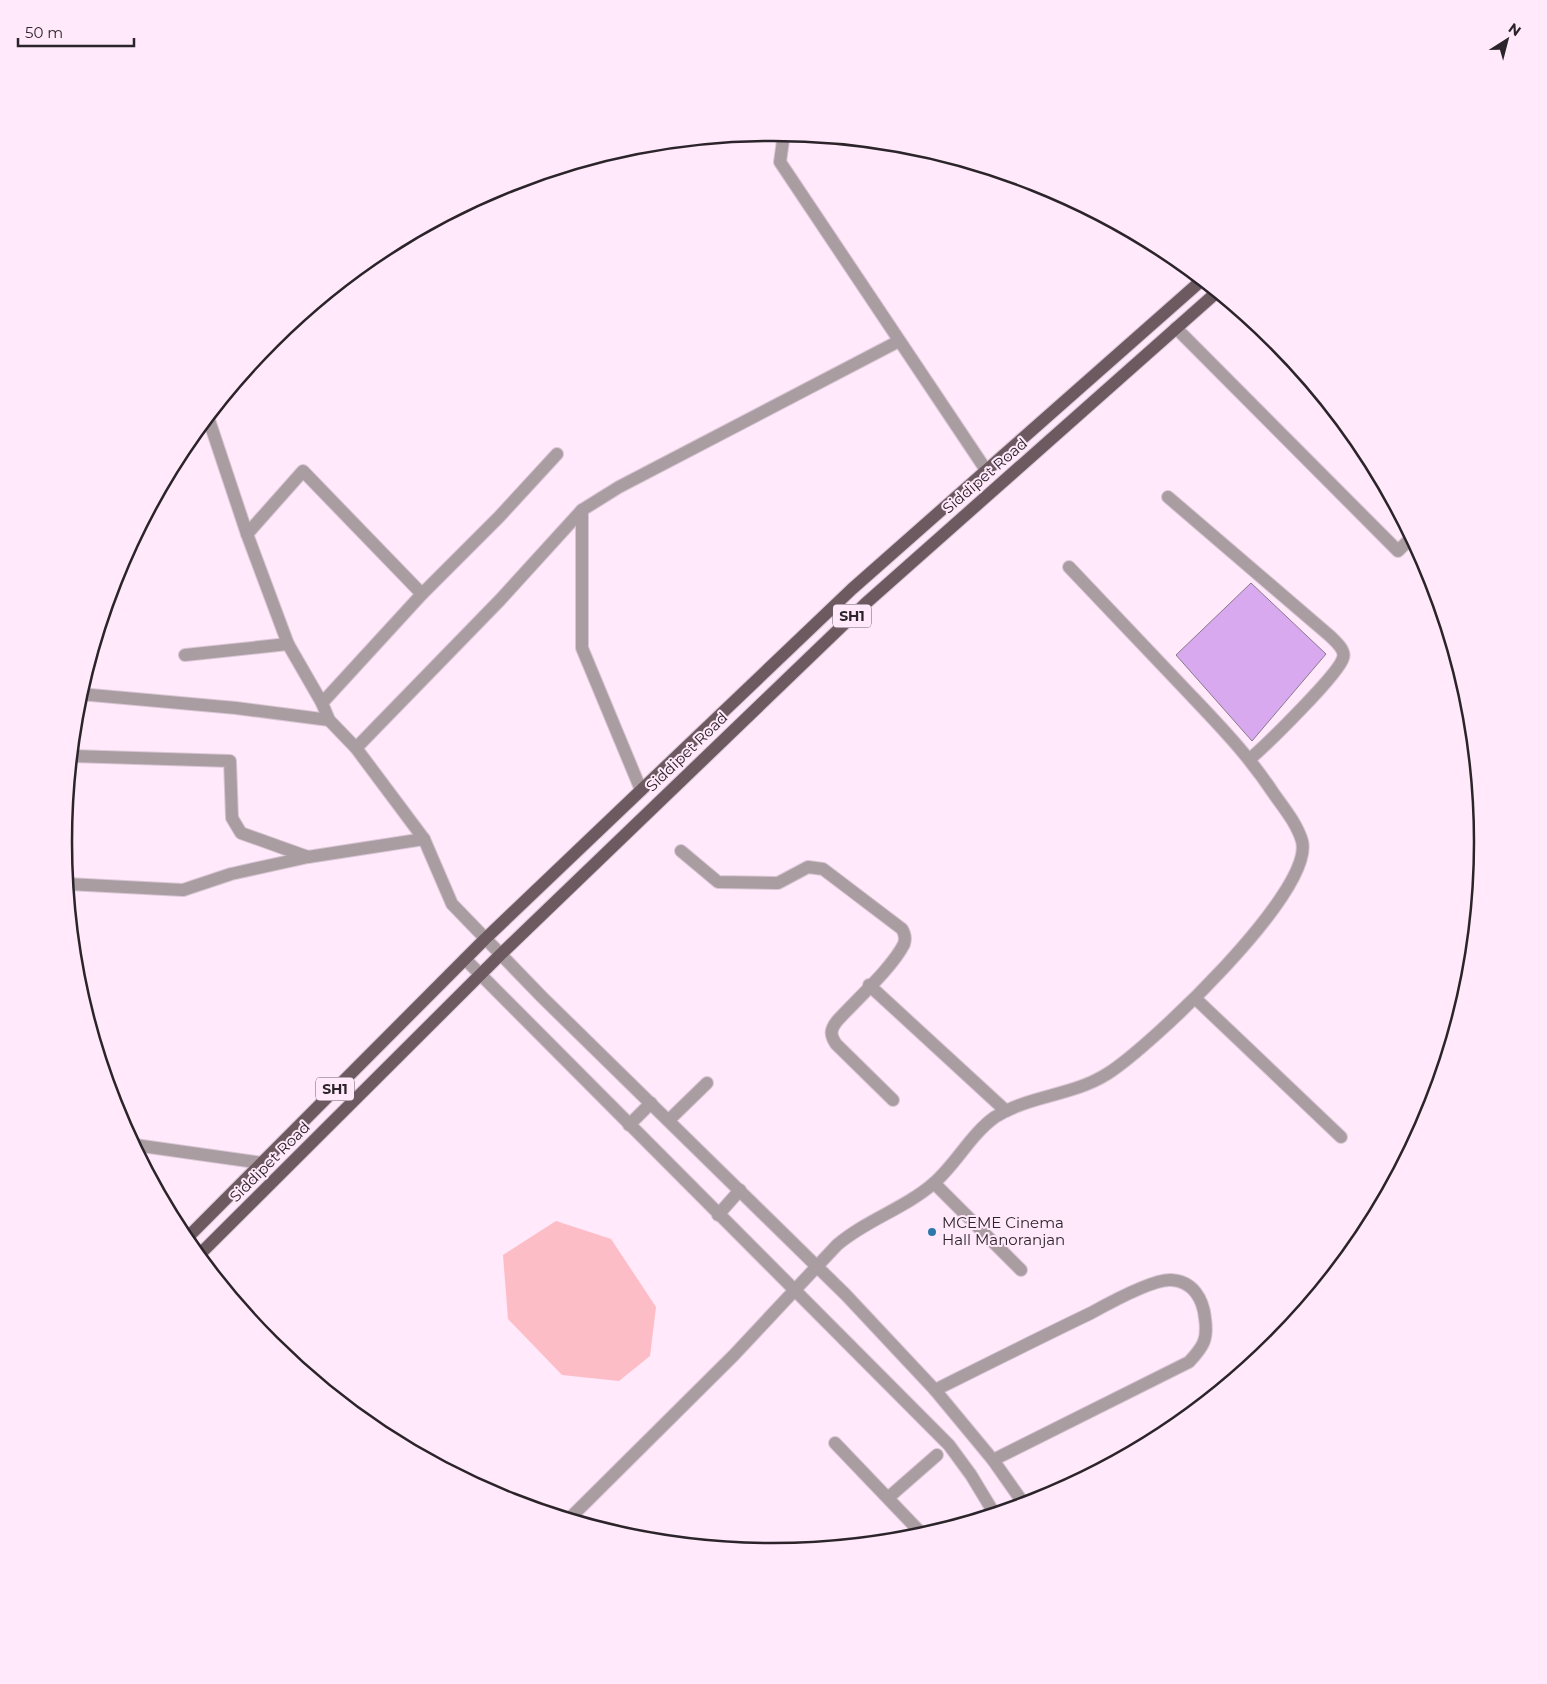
<svg xmlns="http://www.w3.org/2000/svg" width="1547" height="1684" font-family="Montserrat,sans-serif">
<style>
.green{fill:#fcbdc6}
.building{fill:#d9a9ef;stroke:#86798c}
.lines{fill:none;stroke-linecap:round;stroke-linejoin:round}
.minor-casing{stroke:#d9c6d5;stroke-width:14}
.major-casing{stroke:#d9c6d5;stroke-width:14}
.minor{stroke:#a99da2;stroke-width:12}
.major{stroke:#6d5a61;stroke-width:12}
.poi-dot{fill:#2c77ab;stroke:#ffe9fa;stroke-width:2}
.labels{text-anchor:middle;stroke-width:4;stroke-linejoin:round;paint-order:stroke}
.shield{fill:#ffe9fa;stroke:#6b5f69;stroke-width:1}
.shield-label{font-size:14px;font-weight:bold;fill:#2c242b}
.street-label{font-size:15px;fill:#2c242b;stroke:#ffe9fa}
.poi-label{font-size:15px;fill:#2c242b;stroke:#ffe9fa;text-anchor:start}
.rim{fill:none;stroke:#2c242b;stroke-width:2.5}
</style>
<rect width="100%" height="100%" fill="#ffe9fa"/>
<path class="green" d="M556,1221L611,1239L656,1307L650,1356L619,1381L562,1375L508,1319L503,1255Z"/>
<path class="building" d="M1251,583L1326,654L1252,741L1176,655Z"/>
<g class="lines">
<g class="minor-casing">
<g id="minor">
<path d="M784,133L780,162L986,470"/>
<path d="M1176,328L1398,551L1412,537"/>
<path d="M208,417L247,534L288,644L322,703L329,720L356,748L424,839L452,904L542,997L846,1295L935,1390L993,1460L1024,1504"/>
<path d="M1168,497L1330,636C1335,641 1346,650 1343,658C1339,674 1266,745 1250,759"/>
<path d="M247,534L303,471L422,594"/>
<path d="M185,655L288,644"/>
<path d="M80,694L236,708L329,720"/>
<path d="M322,703L422,594L499,517L557,454"/>
<path d="M356,748L500,600L582,510"/>
<path d="M72,756L230,761L232,818L241,833L308,857L424,839"/>
<path d="M641,790L582,648V510L619,487L899,341"/>
<path d="M681,851L718,882L778,883L808,867L823,869L902,929C905,934 906,938 904,944C892,968 856,1000 837,1021C830,1030 830,1035 836,1044L893,1100"/>
<path d="M68,884L183,890L231,874L308,857"/>
<path d="M465,959L949,1445L971,1475L994,1513"/>
<path d="M869,985L1006,1111"/>
<path d="M1196,999L1341,1137"/>
<path d="M669,1120L707,1083"/>
<path d="M629,1125L651,1103"/>
<path d="M135,1145L262,1163"/>
<path d="M934,1183L1021,1270"/>
<path d="M718,1215L740,1190"/>
<path d="M935,1390C987,1364 1039,1338 1091,1313C1109,1303 1153,1279 1171,1280C1193,1281 1203,1299 1205,1318C1208,1339 1204,1346 1189,1362L993,1460"/>
<path d="M835,1443L923,1535"/>
<path d="M889,1497L937,1455"/>
<path d="M570,1518L734,1355L837,1245C866,1220 904,1209 934,1183C956,1164 971,1134 995,1117C1030,1095 1072,1096 1107,1074C1149,1048 1315,891 1302,841C1297,824 1284,808 1274,794C1247,753 1217,723 1183,687C1145,647 1107,607 1069,567"/>
</g>
</g>
<g class="major-casing">
<g id="major">
<path d="M186,1239L485,939L852,589L1202,280"/>
<path d="M199,1255L500,955L865,604L1217,292"/>
</g>
</g>
<use href="#minor" class="minor"/>
<use href="#major" class="major"/>
</g>
<circle class="poi-dot" cx="932" cy="1232" r="5"/>
<g class="labels">
<g class="shield">
<rect x="833" y="604.5" width="38" height="23" rx="4"/>
<rect x="316" y="1077.5" width="38" height="23" rx="4"/>
</g>
<g class="shield-label">
<text x="852" y="621">SH1</text>
<text x="335" y="1094">SH1</text>
</g>
<g class="street-label">
<text transform="translate(985 476) rotate(-41)" y="5">Siddipet Road</text>
<text transform="translate(687 752) rotate(-44)" y="5">Siddipet Road</text>
<text transform="translate(270 1162) rotate(-45)" y="5">Siddipet Road</text>
</g>
<g class="poi-label">
<text x="942" y="1228">MCEME Cinema<tspan x="942" dy="17">Hall Manoranjan</tspan></text>
</g>
</g>
<path d="M0 0H1547V1684H0ZM72 842a701 701 0 1 1 1402 0a701 701 0 1 1-1402 0Z" fill="#ffe9fa" fill-rule="evenodd"/>
<path class="rim" d="M72 842a701 701 0 1 1 1402 0a701 701 0 1 1-1402 0Z"/>
<g transform="translate(1507 40) rotate(36)" stroke="#ffe9fa" stroke-width="4" paint-order="stroke">
<path d="M0-4L9 19L0 12L-9 19Z" fill="#2c242b"/>
<text y="-8" font-size="14" font-weight="bold" text-anchor="middle" fill="#2c242b">N</text>
</g>
<path d="M18 38v8h116v-8" fill="none" stroke="#2c242b" stroke-width="2.5"/>
<text x="25" y="38" font-size="15" fill="#2c242b" stroke="#ffe9fa" stroke-width="4" paint-order="stroke">50 m</text>
</svg>
